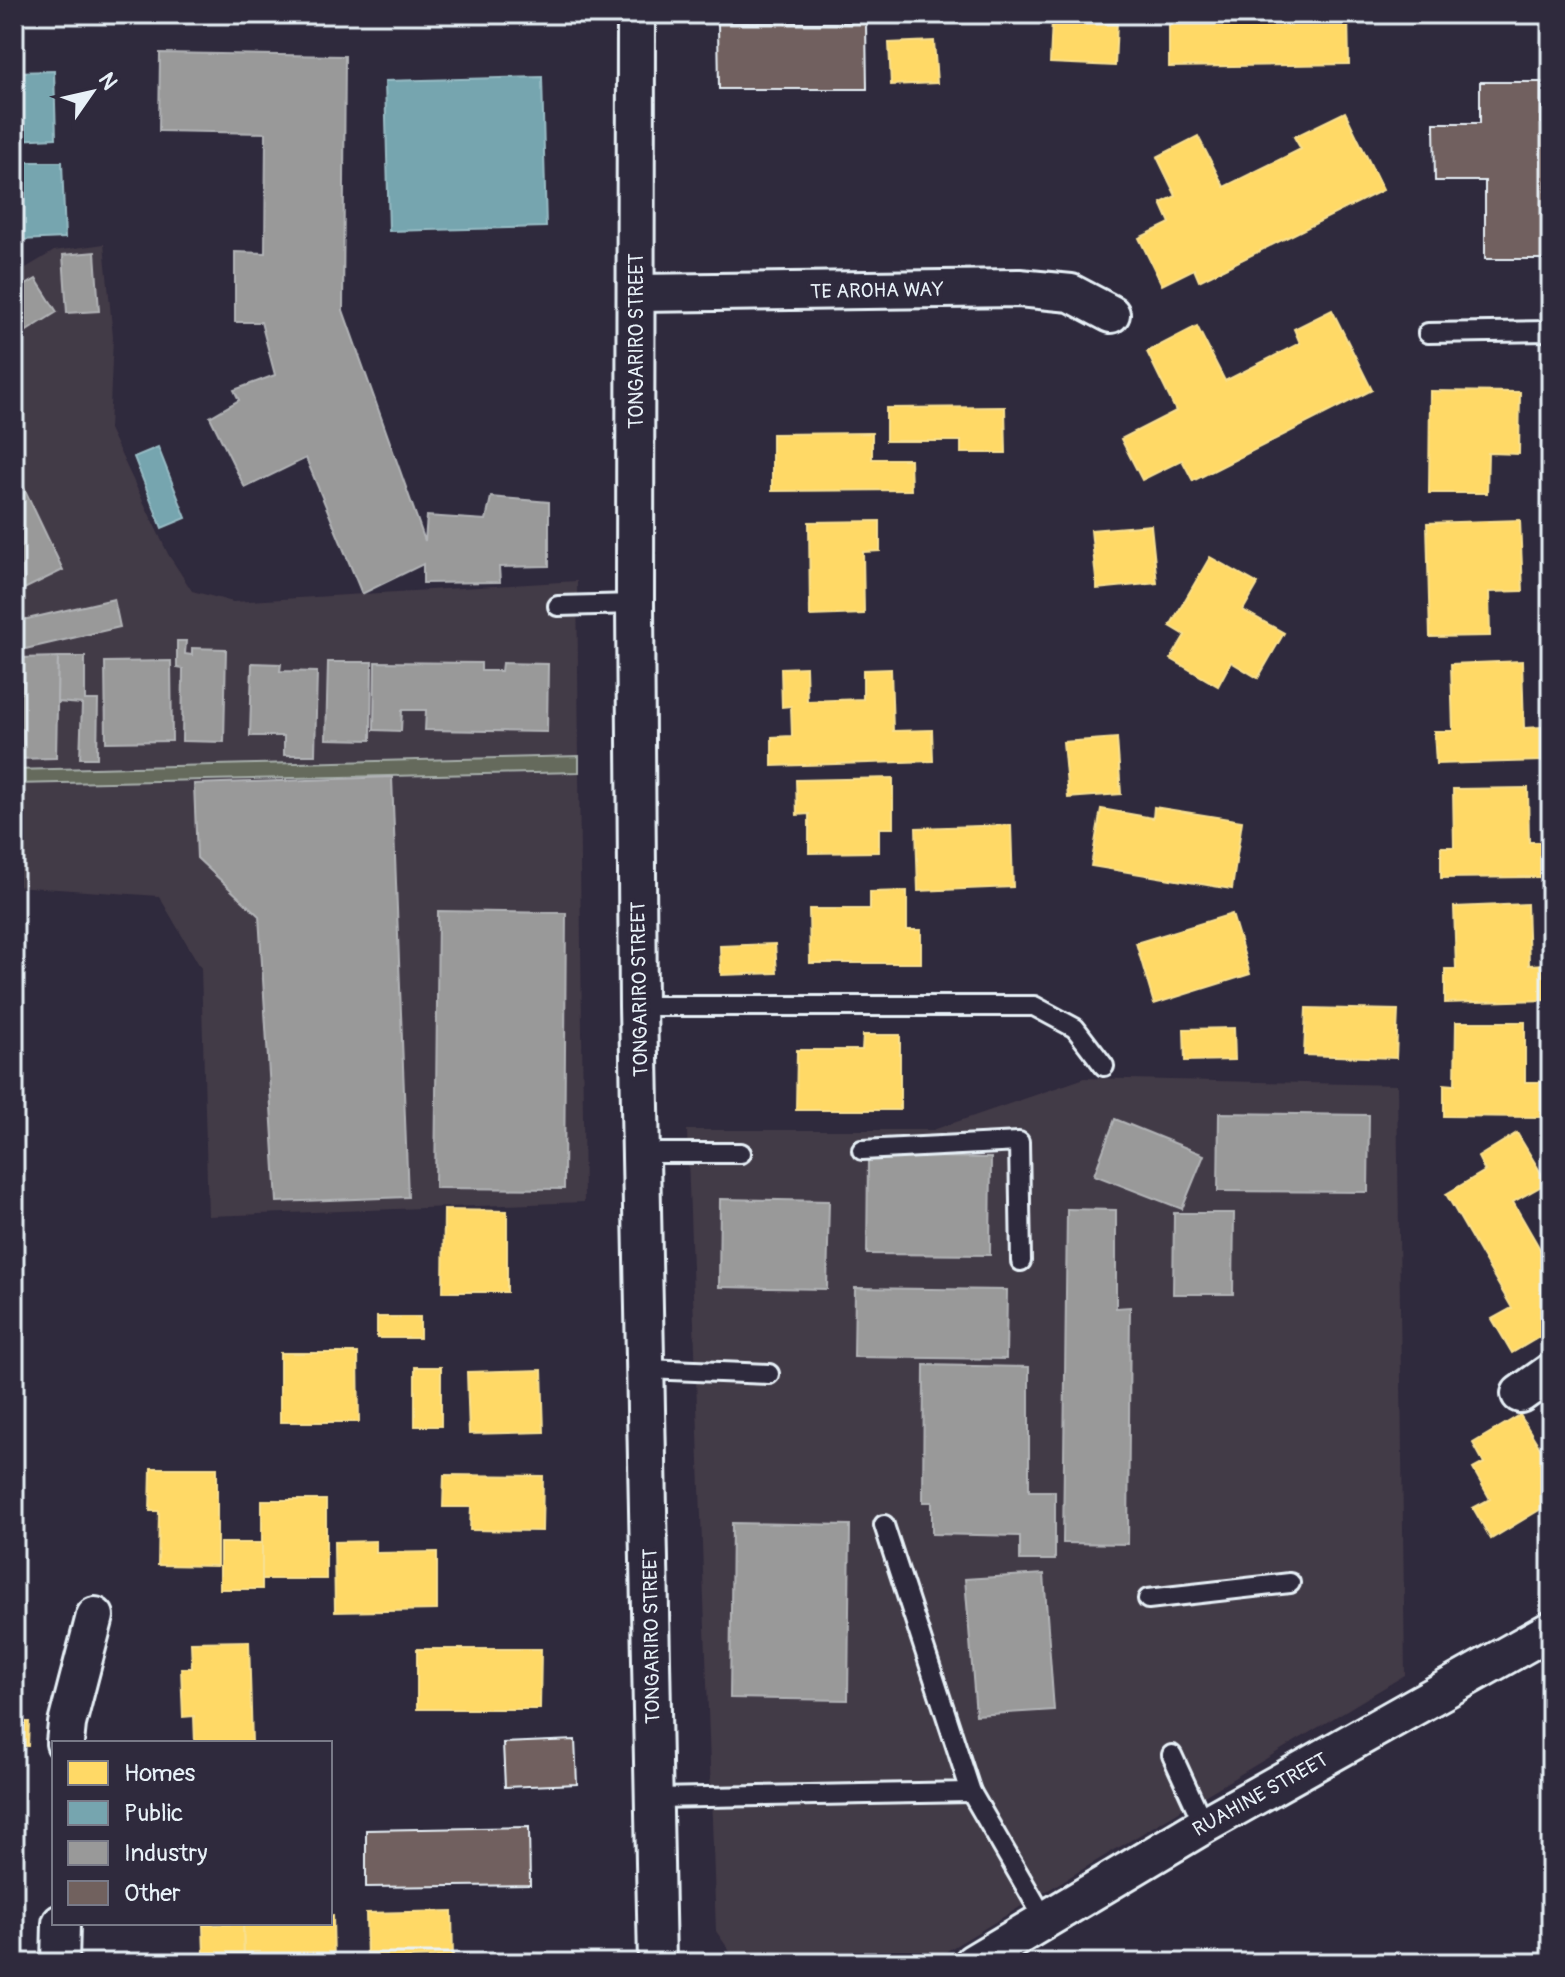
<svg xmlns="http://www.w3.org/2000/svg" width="1565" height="1977" font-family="Pangolin,sans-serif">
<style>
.built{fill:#433a47}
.green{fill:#656a5c;stroke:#a6aeaa;stroke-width:2}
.homes{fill:#ffd966;stroke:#f8e092;stroke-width:2}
.public{fill:#76a5af;stroke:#98bcc5;stroke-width:2}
.industry{fill:#999;stroke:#b1b3b6;stroke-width:2}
.building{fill:#71615e;stroke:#e8f1f8;stroke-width:2}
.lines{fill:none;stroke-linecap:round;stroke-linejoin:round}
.lane-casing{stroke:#e8f1f8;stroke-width:24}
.street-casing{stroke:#e8f1f8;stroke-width:42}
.lane{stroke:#2f2a3d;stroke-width:18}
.street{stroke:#2f2a3d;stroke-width:36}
.labels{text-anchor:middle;stroke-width:8;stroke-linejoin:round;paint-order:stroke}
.street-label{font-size:20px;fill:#e8f1f8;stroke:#2f2a3d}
</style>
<rect width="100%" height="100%" fill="#2f2a3d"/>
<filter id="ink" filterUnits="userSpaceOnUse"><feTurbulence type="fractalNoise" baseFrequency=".0125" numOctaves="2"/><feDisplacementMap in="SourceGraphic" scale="16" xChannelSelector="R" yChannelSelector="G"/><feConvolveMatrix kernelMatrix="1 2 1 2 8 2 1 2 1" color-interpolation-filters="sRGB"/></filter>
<g filter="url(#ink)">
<g class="built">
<path d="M104,244L113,337L109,429L168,554L192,591L233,602L577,581L579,756L14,770V275L54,251Z"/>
<path d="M579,772L584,1202L208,1216L201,968L159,896L14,886V784Z"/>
<path d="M1085,1078L1397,1085L1405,1675L927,1963H738L716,1931L687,1130H933Z"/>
</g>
<path class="green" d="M579,756V772L14,784V770Z"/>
<g class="homes">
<path d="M1169,14H1348L1349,64L1169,67Z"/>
<path d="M1052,19L1117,22L1115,66L1050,63Z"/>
<path d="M934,41L937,83L891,85L889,43Z"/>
<path d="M1345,112L1383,190L1199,281L1194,269L1162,285L1139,238L1170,223L1161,203L1176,196L1157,157L1198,136L1224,187L1301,149L1294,137Z"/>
<path d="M1332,310L1372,390L1193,481L1182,460L1142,480L1121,439L1176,411L1147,352L1197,326L1225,381L1300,343L1294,329Z"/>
<path d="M1430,391L1520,392L1519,454L1488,453L1487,493H1429Z"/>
<path d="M1005,407L1006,453H961V441H886V408Z"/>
<path d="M872,433V459H910L911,490L772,491V434Z"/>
<path d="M1520,520L1523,591L1489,592L1490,636L1430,637L1427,523Z"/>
<path d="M880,521V551L863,552L864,614L810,616L809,522Z"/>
<path d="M1151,525L1157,583L1097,589L1091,530Z"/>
<path d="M1210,557L1258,584L1243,610L1284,633L1258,678L1231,662L1218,686L1171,659L1185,635L1170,626Z"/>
<path d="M1522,661L1524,728L1542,727L1543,761L1436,764L1434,731H1453L1451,664Z"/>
<path d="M806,667L807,701L863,699V670L891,669L893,731L932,730L933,761L772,766V737L792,736L791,706L782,707L781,668Z"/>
<path d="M1117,738L1121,794L1068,798L1063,742Z"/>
<path d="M893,778V828H879V852L809,853V814L797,815L796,780Z"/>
<path d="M1528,788L1529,842H1541L1542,877L1441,878V847H1454L1453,789Z"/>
<path d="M1154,807L1242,821L1232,889L1091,866L1101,809L1153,818Z"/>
<path d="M1011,825L1013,887L918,891L916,828Z"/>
<path d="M907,891V930H921V963H810L809,909H870V892Z"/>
<path d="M1527,904L1529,965L1546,964L1547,1000L1445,1003V969H1456L1454,907Z"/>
<path d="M1232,914L1250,974L1154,1004L1136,943Z"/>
<path d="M775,944L777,973L721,975L720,946Z"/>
<path d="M1306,1008L1398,1010L1396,1058L1304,1055Z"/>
<path d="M1456,1022H1525V1082H1542V1117L1444,1116V1084L1455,1085Z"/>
<path d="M1234,1028L1235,1060L1185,1061L1184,1029Z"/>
<path d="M863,1035H900V1110H796L797,1050H862Z"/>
<path d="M1517,1133L1547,1183L1513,1202L1551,1268V1330L1512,1353L1492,1319L1512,1308L1446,1194L1485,1171L1478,1157Z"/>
<path d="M444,1210L507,1211V1292H443Z"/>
<rect x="377" y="1317" width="43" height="21"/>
<path d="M280,1353H358L359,1422H280Z"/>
<rect x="415" y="1367" width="26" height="59"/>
<path d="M542,1370L544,1432L469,1434L467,1372Z"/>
<path d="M1520,1415L1543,1453L1551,1448V1503L1491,1539L1473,1508L1490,1499L1473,1469L1484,1463L1473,1443Z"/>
<path d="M151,1468H217V1566L158,1565L159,1511H150Z"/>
<path d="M444,1475L543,1476L542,1531L470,1530L471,1507H443Z"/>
<rect x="262" y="1500" width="64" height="79"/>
<path d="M376,1541V1553L437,1552V1610L335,1612L334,1542Z"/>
<rect x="220" y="1543" width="42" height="46"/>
<path d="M249,1641L252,1743H195L194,1716L183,1717L181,1668H192L191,1642Z"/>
<path d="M417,1649H541L540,1709H417Z"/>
<path d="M14,1722H29L28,1746H14Z"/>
<path d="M452,1911L453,1957L367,1959L366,1913Z"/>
<path d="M330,1916H333L334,1963H305V1961L244,1962L243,1923H330Z"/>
<path d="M243,1924L244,1963H181V1955L204,1954L203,1925Z"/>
</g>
<g class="public">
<path d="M54,71L56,138L14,140V72Z"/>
<path d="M542,77L546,227L389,231L385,81Z"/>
<path d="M18,162H62L65,238L20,240Z"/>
<path d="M158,447L186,518L162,528L134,457Z"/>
</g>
<g class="industry">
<path d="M160,53L345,56L343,310L425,541L427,516L486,520L491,497L549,502V566L499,567L500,582L423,583V564L362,594L306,458L245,488L210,417L239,400L234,390L275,375L261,322H235V252L265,253L266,133L159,131Z"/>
<path d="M95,252L99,311L67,313L63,255Z"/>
<path d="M36,279L57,312L14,339V292Z"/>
<path d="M14,467L63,570L14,594Z"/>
<path d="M114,599L120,627L21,650L14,622Z"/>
<path d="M177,641H186L185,654L192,655V648L226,649L224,742L182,741L183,669L177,668Z"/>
<path d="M58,657L56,758L16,759L19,658Z"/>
<path d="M58,657H85V700H98L97,758H80L82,704L57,702Z"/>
<path d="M171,661L172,741L106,742L105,662Z"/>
<path d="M328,662H372L371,740L326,739Z"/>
<path d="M375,662L481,663V671H501L502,663L548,664L547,732L425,730L426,710H402L401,731L374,730Z"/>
<path d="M252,663L281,664L280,671L317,672L315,755H284V736H250Z"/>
<path d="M392,777L408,1197L277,1202L259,916L197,858L194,784Z"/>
<path d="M438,911L566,913L564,1189L435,1188Z"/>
<path d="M1219,1113L1369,1115L1368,1192L1218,1191Z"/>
<path d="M1115,1119L1204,1155L1182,1209L1094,1175Z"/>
<path d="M868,1156L991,1158L990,1255L867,1254Z"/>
<path d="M720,1199L829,1201L827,1289L719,1287Z"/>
<path d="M1067,1209L1116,1210V1308L1130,1307L1128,1544L1063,1543Z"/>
<path d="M1174,1213H1234L1233,1294H1173Z"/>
<path d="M855,1288L1007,1290L1006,1359L854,1357Z"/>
<path d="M924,1365L1029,1367V1491H1055V1560H1020V1536L932,1534V1502H923Z"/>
<path d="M732,1523L850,1525L848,1700L730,1698Z"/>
<path d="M1044,1574L1054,1710L976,1715L965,1579Z"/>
</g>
<g class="building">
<path d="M718,23H866L867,89H719Z"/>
<path d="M1480,82H1541V123H1551V181H1546V259H1485V181H1435L1434,123H1480Z"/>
<path d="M575,1740L577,1784L505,1787L503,1743Z"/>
<path d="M529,1827L530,1885L366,1887V1830Z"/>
</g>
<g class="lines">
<g class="lane-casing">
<g id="lane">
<path d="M1428,333L1551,331"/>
<path d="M558,606L635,604"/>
<path d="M638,1006H1034L1075,1028L1104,1066"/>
<path d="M862,1150L1019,1142L1021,1261"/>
<path d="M643,1153H741"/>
<path d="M646,1369L769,1374"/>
<path d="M1148,1599L1290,1583"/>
<path d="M1172,1755L1204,1825"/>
<path d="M971,1792L1045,1920"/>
<path d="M654,1798L971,1792L884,1525"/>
</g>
</g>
<g class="street-casing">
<g id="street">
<path d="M636,14L635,604L638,1006L657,1963"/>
<path d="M637,293L1019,288L1071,293L1111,314"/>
<path d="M1520,1394L1551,1372"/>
<path d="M65,1743L67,1724L95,1616"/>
<path d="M60,1963L61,1923"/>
<path d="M973,1963L1204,1825L1551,1630"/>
</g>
</g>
<use href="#lane" class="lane"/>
<use href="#street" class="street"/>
</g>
</g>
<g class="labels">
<g class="street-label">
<text transform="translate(877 290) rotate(-1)" y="7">TE AROHA WAY</text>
<text transform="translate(636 341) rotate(-90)" y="7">TONGARIRO STREET</text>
<text transform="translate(639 989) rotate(-91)" y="7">TONGARIRO STREET</text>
<text transform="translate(651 1636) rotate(-91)" y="7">TONGARIRO STREET</text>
<text transform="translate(1260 1794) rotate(-29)" y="7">RUAHINE STREET</text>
</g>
</g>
<rect width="1565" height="1977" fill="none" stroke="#2f2a3d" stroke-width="48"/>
<rect x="24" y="24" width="1517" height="1929" fill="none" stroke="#e8f1f8" stroke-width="3" filter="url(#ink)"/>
<rect x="52" y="1741" width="280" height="184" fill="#2f2a3d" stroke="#797a88" stroke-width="2"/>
<rect x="68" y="1761" width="40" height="24" fill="#ffd966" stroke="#797a88" stroke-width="2"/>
<text x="124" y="1781" font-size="24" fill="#e8f1f8">Homes</text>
<rect x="68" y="1801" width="40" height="24" fill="#76a5af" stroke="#797a88" stroke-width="2"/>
<text x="124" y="1821" font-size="24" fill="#e8f1f8">Public</text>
<rect x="68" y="1841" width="40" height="24" fill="#999999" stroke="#797a88" stroke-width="2"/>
<text x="124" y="1861" font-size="24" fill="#e8f1f8">Industry</text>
<rect x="68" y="1881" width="40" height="24" fill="#71615e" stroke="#797a88" stroke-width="2"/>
<text x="124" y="1901" font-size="24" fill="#e8f1f8">Other</text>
<g transform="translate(92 92) rotate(56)" stroke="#2f2a3d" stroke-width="6" paint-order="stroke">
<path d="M0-6L14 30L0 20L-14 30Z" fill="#e8f1f8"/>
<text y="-12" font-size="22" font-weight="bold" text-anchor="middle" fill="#e8f1f8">N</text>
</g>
</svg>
